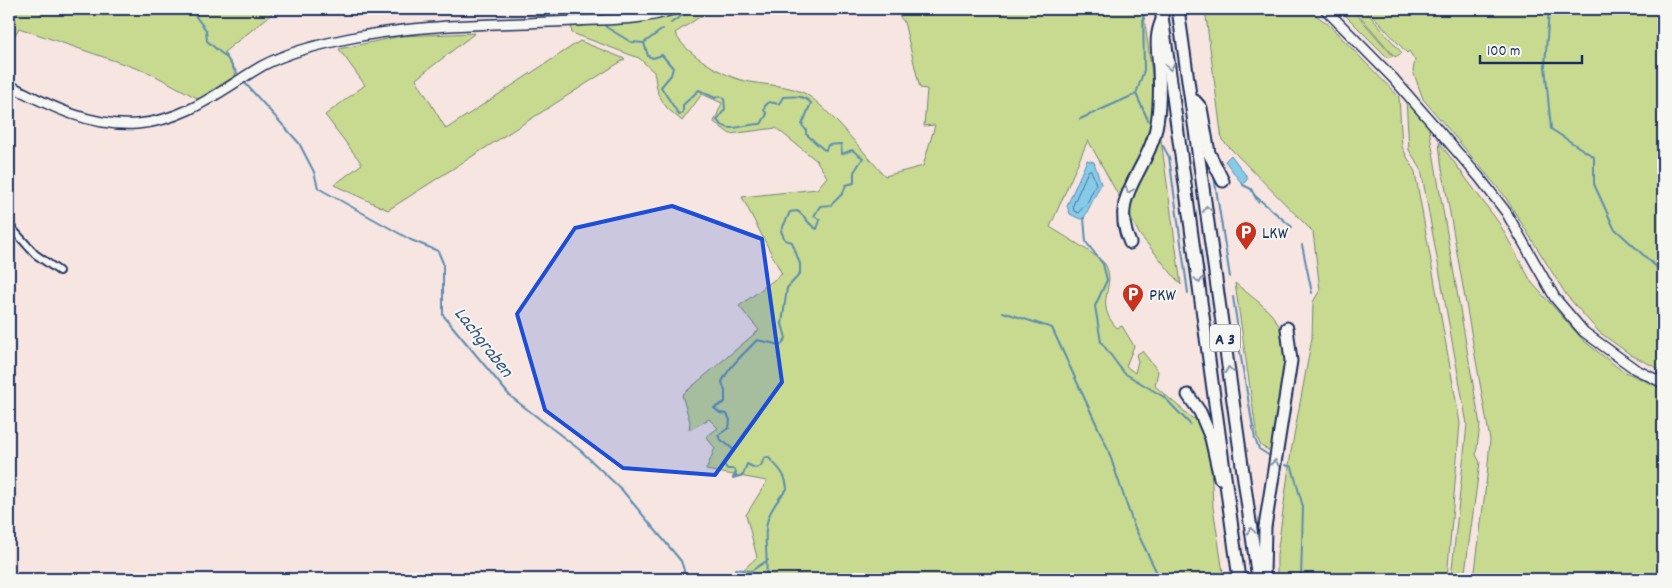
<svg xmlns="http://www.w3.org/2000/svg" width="1672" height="588" font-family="Dekko,sans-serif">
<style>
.green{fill:#c8da8f;stroke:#728476}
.water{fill:#86cbe8;stroke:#5b8db1}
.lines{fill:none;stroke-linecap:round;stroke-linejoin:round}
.shore{stroke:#466d95;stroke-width:1}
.stream{stroke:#5b8db1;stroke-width:2}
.street-casing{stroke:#1b2f5e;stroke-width:10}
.secondary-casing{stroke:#1b2f5e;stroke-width:12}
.highway-casing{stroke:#1b2f5e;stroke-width:15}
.street{stroke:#f6f6f2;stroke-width:6}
.secondary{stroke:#f6f6f2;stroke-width:9}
.highway{stroke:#f6f6f2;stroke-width:11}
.oneway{stroke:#8892a8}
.marked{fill:#1d4ed8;fill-opacity:0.2;stroke:#1d4ed8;stroke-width:4;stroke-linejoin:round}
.labels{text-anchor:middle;stroke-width:4;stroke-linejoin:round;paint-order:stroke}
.shield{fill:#f6f6f2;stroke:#5d6b8a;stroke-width:1}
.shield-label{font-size:16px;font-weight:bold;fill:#1b2f5e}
.poi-label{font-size:18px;fill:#1b2f5e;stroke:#f6f6f2;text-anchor:start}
.water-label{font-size:19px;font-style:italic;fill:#365680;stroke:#f6f6f2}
</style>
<rect width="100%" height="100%" fill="#f7e5e1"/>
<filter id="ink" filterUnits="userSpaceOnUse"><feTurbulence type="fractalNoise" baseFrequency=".02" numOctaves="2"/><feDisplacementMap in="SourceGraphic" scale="10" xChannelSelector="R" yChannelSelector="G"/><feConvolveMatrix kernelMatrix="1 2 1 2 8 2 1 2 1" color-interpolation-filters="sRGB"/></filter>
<g filter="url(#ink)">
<g class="green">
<path d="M9,9H267L272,14L224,52L236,75L199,99L150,73L19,28L11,42L9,35Z"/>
<path d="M548,9H623V11L536,16Z"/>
<path d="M683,9H712L675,33C683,51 716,71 735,78C756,86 781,83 802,92C822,100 868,158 885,176L923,166L935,125L924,126L927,89L920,88L904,22L894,9H1143L1181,285L1140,235L1088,140L1050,227C1061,234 1099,256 1105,264C1118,286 1092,302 1117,328L1122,326L1134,346L1126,366L1135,373L1138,361L1136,355L1142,351L1158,371L1155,386L1192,418L1199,420L1210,445L1213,507L1224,579H746L741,572L757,557L746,515L767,481L706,470L715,448L706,437L718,428L709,419L689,430L690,422L682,395L759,330L739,306L782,274L742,197L817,189L827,177L817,161L776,128L730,134L714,122L722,103L702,94L682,121L667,108L658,94L654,72L639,58L572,33L571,27L659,18Z"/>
<path d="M1205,9H1308L1329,25L1399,97L1402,147L1415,172L1460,423L1447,579H1277V555L1291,452L1312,338L1313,302L1320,290L1313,232L1222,140Z"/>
<path d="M1339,9H1352L1393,56L1388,58Z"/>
<path d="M1354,9H1364L1402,53L1395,57Z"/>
<path d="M1367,9H1663V371L1631,355L1599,332L1567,296L1504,195L1423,99L1413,71L1415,60L1409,51L1407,53Z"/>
<path d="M475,33L416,79L446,129L580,41L625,59L388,210L334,185L362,164L325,115L365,85L339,49L401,36Z"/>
<path d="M1406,99L1428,123L1480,425L1476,455L1480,462L1464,579H1451L1467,424L1421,169L1409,150Z"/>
<path d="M1439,142L1499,223L1532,283L1584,341L1621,370L1663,389V579H1474L1487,476L1490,440L1441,162Z"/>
<path d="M1235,283C1265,308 1284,316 1287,358L1272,452L1261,446L1257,437Z"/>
</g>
<g class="water">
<path d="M1231,155L1248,178L1243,185L1225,161Z"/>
<path d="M1087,160L1094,162L1101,184L1084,218L1080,219L1070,214L1067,206Z"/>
</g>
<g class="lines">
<path class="shore" d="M1091,170L1096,184L1087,203L1078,213L1074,211L1073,205L1088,171Z"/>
<g class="stream">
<path d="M190,9L206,30L207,41L227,58L237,73"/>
<path d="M600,9L602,16"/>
<path d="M1143,9L1144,70L1136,94L1148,120"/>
<path d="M1549,9L1545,66L1551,129L1594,157V184L1614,228L1663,273"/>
<path d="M605,23L606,27L631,42L644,43L648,56L653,58L662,55L673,68L671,75L661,87L679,115L683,113V105L699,90L715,98L720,96L724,99L725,109L717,120C728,136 745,123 761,124L767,114L764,110L765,106L769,102L779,104L783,97C794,96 804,95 811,103L802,125L806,130V134L823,149L826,150L828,145L841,144L842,154L852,150L863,158L854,172V183L846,185L843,193L831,205L820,206L814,216L820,220L817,229C808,225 805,215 797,211L790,212L781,231L785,240L792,242L800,264V274L787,288L782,324L786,338L781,345L757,340C745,353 729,366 722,382L725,391V402L714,408L720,413L727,414L730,420L729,428L718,435L720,439L734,450L724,464L727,469H734L736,472L733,478L743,475L747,464L755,468L761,466L764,458L768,457C778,468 786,473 787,489C754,526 770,537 766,579"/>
<path d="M671,23L692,9"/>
<path d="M645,42L663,29"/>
<path d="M244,82L299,143L314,172L318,188L411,240L438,251L443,263V315L510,396L580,450L622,490L681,561L684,570L683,579"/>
<path d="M1080,119L1136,94"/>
<path d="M1163,146L1169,157L1188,293"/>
<path d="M1214,176L1230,277"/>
<path d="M1243,185L1251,189L1258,202"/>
<path d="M1254,195L1292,227"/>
<path d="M1084,218L1086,242L1103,264L1107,280L1095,306L1101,342L1124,373L1164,397L1190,424"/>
<path d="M1302,245L1312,293"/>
<path d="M1233,297L1238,329"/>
<path d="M1003,312L1052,328L1107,447L1134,526L1160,579"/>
<path d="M1239,346L1255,439L1259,449L1270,456"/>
<path d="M1285,465L1292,467L1303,507L1301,579"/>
<path d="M728,579L736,569L751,571L768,560"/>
</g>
<g class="street-casing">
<path id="street" d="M9,225L35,254L59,271"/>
</g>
<g class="secondary-casing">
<g id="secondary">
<path d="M1325,9L1393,78L1479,177L1506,212L1555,298L1584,332L1635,369L1663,383"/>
<path d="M9,85C50,106 90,127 137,124C187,120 221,90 262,66C286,53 314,46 341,40C417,23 497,25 574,21C608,19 643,21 675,9"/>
</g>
</g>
<g class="highway-casing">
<g id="highway">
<path d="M1161,9L1239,579"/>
<path d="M1178,9L1258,579"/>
<path d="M1195,101L1201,108L1209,153L1223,181"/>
<path d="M1130,243C1109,197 1145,174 1155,133C1160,113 1160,90 1159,69C1158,49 1154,39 1162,20"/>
<path d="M1188,395L1200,412L1211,438L1220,478"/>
<path d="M1261,578L1264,574L1265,527L1291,361L1287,328"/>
</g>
</g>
<use href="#street" class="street"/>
<use href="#secondary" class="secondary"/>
<use href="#highway" class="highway"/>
</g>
<defs><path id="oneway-chevron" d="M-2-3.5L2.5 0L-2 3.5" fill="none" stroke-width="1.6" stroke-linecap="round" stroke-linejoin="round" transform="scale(1.25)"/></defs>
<g class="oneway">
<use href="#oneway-chevron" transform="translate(1170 67) rotate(82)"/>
<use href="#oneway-chevron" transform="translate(1129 190) rotate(111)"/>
<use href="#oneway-chevron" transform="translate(1207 209) rotate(-98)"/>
<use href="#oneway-chevron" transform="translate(1199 280) rotate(82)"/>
<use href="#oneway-chevron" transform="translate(1229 370) rotate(-98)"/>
<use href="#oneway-chevron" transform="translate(1275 463) rotate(-81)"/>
<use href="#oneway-chevron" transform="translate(1251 531) rotate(-98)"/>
</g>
</g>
<path class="marked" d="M672,206L762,239L782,382L715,475L623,468L545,410L517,314L575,228Z"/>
<defs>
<g id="parking-pin" transform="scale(1.125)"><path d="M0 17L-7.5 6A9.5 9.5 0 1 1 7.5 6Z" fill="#c8321e" stroke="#f6f6f2"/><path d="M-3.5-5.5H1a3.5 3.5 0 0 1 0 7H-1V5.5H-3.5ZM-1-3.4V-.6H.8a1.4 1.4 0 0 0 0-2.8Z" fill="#fff"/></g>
</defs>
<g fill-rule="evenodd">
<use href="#parking-pin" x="1246" y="232"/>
<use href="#parking-pin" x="1133" y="294"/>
</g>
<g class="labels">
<rect class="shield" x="1210" y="324.5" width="30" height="27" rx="4"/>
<g class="shield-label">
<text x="1225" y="344">A 3</text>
</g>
<g class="poi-label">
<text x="1262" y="238">LKW</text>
<text x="1149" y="300">PKW</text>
</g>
<g class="water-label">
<text transform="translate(485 341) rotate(52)" y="7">Lachgraben</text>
</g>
</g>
<rect width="1672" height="588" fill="none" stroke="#f6f6f2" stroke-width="30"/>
<rect x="15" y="15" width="1642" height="558" fill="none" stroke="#1b2f5e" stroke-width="2" filter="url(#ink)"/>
<path d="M1480 55v8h102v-8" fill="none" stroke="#1b2f5e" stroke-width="2.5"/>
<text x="1487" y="55" font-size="15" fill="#1b2f5e" stroke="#f6f6f2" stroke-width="4" paint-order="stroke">100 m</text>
</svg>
